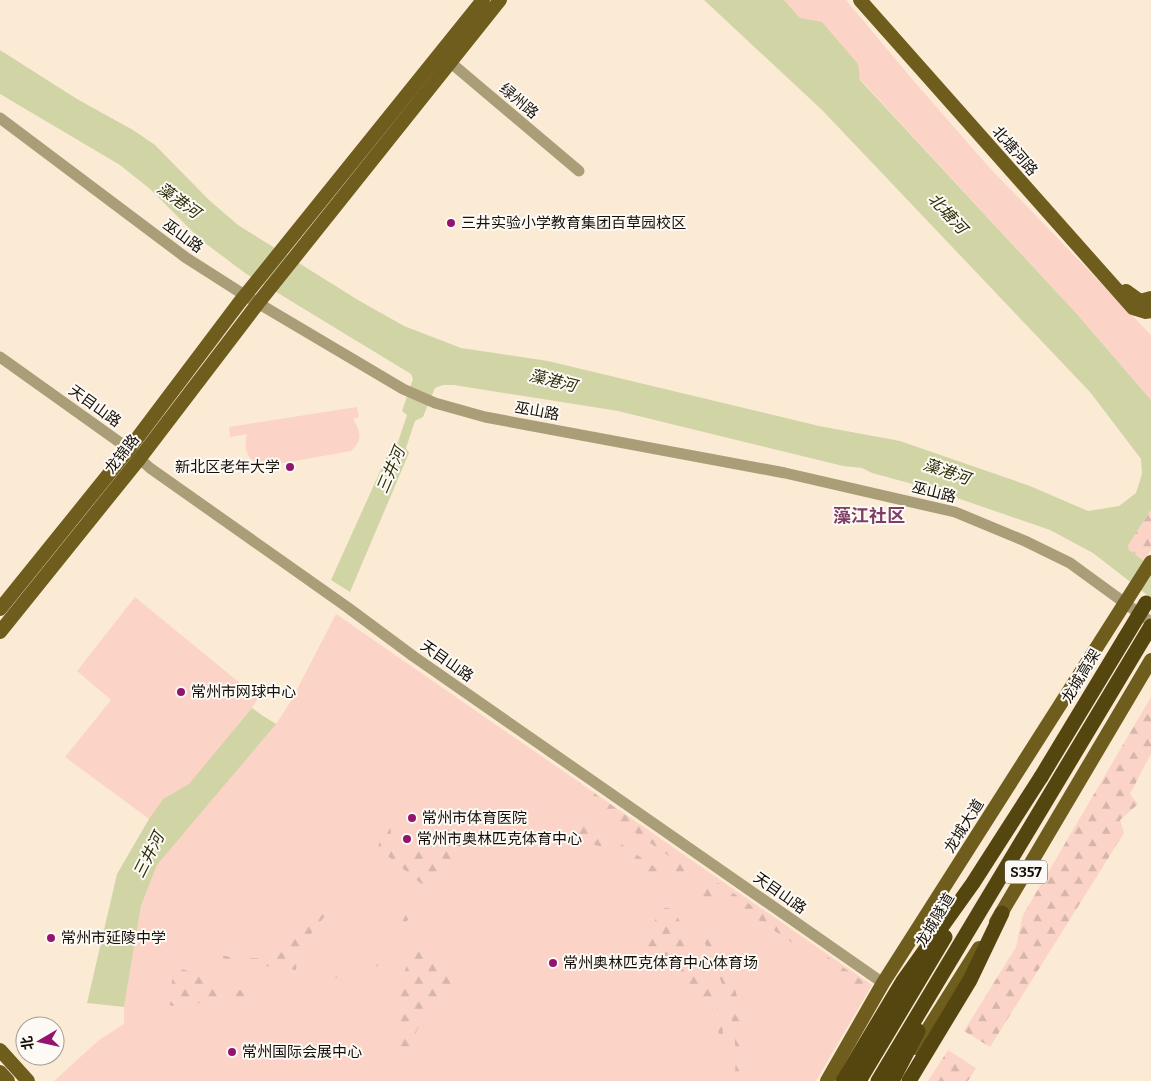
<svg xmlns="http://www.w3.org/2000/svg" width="1151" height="1081" font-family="Bitter,'Noto Sans SC',serif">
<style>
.green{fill:#fbd4c7}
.forest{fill:url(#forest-firs)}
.water{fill:#d1d5a6}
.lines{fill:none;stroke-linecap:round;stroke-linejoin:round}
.minor{stroke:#aa9e78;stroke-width:11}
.major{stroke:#6f5d1e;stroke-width:14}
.highway{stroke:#55460f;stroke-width:15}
.highway-bridge{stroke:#55460f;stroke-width:15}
.poi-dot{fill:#93146f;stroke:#fdfaf6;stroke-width:2}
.labels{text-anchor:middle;stroke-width:4;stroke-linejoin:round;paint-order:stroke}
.shield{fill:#fdfaf6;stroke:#5b5650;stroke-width:1}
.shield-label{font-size:14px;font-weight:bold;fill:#161009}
.street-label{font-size:15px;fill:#161009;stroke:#fdfaf6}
.poi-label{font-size:15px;fill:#161009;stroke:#fdfaf6;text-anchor:start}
.water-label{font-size:16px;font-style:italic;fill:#2d2f09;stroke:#fdfaf6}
.quarter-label{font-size:18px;font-weight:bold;fill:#7c3e65;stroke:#fdfaf6}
</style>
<defs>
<pattern id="forest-firs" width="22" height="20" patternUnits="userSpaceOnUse" patternTransform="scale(1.25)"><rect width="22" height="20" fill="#fbd4c7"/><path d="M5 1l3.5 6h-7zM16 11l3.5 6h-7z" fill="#d6b5aa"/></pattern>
</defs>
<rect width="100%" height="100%" fill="#fbebd5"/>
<g class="green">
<path d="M784,0H846L912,79L987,165L1151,335V400L1076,313L860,79L857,64L800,18Z"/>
<path d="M357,407L359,417L353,419C361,432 363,440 351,451L267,466C248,462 243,453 247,434L230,437L229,427Z"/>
<path d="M135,597L258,698L252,708L263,716L276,724L291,701L336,614L872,985L816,1081H54L99,1040L124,1024V1007L141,906L157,865L149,819L65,757L111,700L77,671Z"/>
</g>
<g class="forest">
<path d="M1151,510V550L1144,561L1129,550L1128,544Z"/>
<path d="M1151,697V754L1130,794L1138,804L1120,820L1124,833L990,1047L964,1031L1016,947L1023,915Z"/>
<path d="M561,770L689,859L691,867L680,882L675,883L671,876L679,863L559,780Z"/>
<path d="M388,812L392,840L394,845L409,851L418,848L433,826L456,832L470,847L469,854L447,866L424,886L378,848L300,948L296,970L234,962L206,952L191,936L195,934C198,938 202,942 206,946C224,962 258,960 280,954L378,848L386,813Z"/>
<path d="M585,819L659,870V873L656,875L647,872L607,848L575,840L582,820Z"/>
<path d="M710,880H714L863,981C868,990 860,999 855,1007L850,1005L848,982L844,978L716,891L709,901H702C696,894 702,884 710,880Z"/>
<path d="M419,898V901C409,914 405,927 397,941C380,976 354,978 320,979L316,977L322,972L349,973L373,963L393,941L408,910Z"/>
<path d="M664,908C670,907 673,910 676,915C694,943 686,942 669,967L644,955C649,939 651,920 664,908Z"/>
<path d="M703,925L706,926C712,937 720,948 725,960C741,998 747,1041 742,1081H734C742,1030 722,976 699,931V927Z"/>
<path d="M416,945H420L456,983C436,1003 417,1021 410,1049L399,1046C396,1018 400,969 416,945Z"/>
<path d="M695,956L698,957C708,972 729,1033 722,1049C718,1018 701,994 678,973Z"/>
<path d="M179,969C192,970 201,978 212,983C228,989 244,991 260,992V997L171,1006L168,1002L174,972Z"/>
<path d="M948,1050L976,1068L968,1081H928Z"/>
</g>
<g class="water">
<path d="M704,0H784L800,18L822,22L858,64L860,80L1076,313L1151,400V510L1128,545L1129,550L1151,566V598L1093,553L1050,530L931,489L872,473L862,468L843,466L618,411L454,385H443L435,388L423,417L415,421L406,448L409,453L350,592L331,580L392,445L398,442L407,415L402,411L413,379L411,374L245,273L201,240L150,189L120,165L0,94V50L77,99L133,130L155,145L209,200L238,225L358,300L404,326L461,348L548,361L819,426L900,441L1030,486L1088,511L1119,506L1136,493L1142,474L1141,459L1090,392L822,110Z"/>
<path d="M252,708L263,716L276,724L157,865L141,906L124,1007L87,1003L117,874L149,819L163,799L189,784Z"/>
</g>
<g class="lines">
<g class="minor">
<path d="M444,57L579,171"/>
<path d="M0,118L185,257L246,296L403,389L435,403L485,417L785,473L955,512L1025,541L1070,563L1151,622"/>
<path d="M0,357L129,449L150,468L347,607L413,656L883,983"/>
</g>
<g class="major">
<path d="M860,0L1133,308L1146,312L1151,311"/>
<path d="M1126,291L1140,301L1151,298"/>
<path d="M0,609L129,449L239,303L483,0"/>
<path d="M0,632L140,458L259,302L500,0"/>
<path d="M996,922L1151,660"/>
<path d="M916,1048L979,948"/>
<path d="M0,1050L28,1081"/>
<path d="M0,1072L8,1081"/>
<path d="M827,1081L883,983L1151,562"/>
</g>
<g class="highway">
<path d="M843,1081L903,981L973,883L1041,777"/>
<path d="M859,1081L945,937"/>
<path d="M878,1081L1151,626"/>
<path d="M892,1081L918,1031"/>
<path d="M909,1081L970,980L1002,913"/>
</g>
<path class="highway-bridge" d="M1041,777L1146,603"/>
</g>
<g class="poi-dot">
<circle cx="451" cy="223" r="5"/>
<circle cx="290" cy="467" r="5"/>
<circle cx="181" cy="692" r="5"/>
<circle cx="412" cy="818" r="5"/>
<circle cx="407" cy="839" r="5"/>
<circle cx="51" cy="938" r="5"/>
<circle cx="553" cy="963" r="5"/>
<circle cx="232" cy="1052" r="5"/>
</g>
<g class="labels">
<rect class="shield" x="1005" y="860.5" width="42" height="23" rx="4"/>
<g class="shield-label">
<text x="1026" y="877">S357</text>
</g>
<g class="street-label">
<text transform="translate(519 101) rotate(40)" y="5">绿州路</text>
<text transform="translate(1015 151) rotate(49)" y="5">北塘河路</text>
<text transform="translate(183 236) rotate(36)" y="5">巫山路</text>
<text transform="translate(95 406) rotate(36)" y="5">天目山路</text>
<text transform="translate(537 411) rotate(10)" y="5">巫山路</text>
<text transform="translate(122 454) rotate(-52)" y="5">龙锦路</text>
<text transform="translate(934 492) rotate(14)" y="5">巫山路</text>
<text transform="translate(447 661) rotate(35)" y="5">天目山路</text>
<text transform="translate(1081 676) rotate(-59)" y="5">龙城高架</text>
<text transform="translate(964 826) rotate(-58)" y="5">龙城大道</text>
<text transform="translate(780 893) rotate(35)" y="5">天目山路</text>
<text transform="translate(935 920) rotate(-59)" y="5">龙城隧道</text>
</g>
<g class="poi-label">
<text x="461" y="228">三井实验小学教育集团百草园校区</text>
<text x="280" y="472" text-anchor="end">新北区老年大学</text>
<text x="191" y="697">常州市网球中心</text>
<text x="422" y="823">常州市体育医院</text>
<text x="417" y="844">常州市奥林匹克体育中心</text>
<text x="61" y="943">常州市延陵中学</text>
<text x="563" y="968">常州奥林匹克体育中心体育场</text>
<text x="242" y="1057">常州国际会展中心</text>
</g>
<g class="water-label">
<text transform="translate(179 200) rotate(36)" y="6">藻港河</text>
<text transform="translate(948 213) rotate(47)" y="6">北塘河</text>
<text transform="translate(553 380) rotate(14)" y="6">藻港河</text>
<text transform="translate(390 470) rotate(-67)" y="6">三井河</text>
<text transform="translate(947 471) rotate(19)" y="6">藻港河</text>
<text transform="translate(148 855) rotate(-63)" y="6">三井河</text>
</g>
<g class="quarter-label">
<text x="869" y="522">藻江社区</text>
</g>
</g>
<g transform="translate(40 1041) rotate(261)"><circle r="24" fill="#fdfaf6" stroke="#a19c97"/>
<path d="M0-4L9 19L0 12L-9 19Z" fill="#93146f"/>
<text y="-8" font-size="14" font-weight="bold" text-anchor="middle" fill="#161009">北</text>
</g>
</svg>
